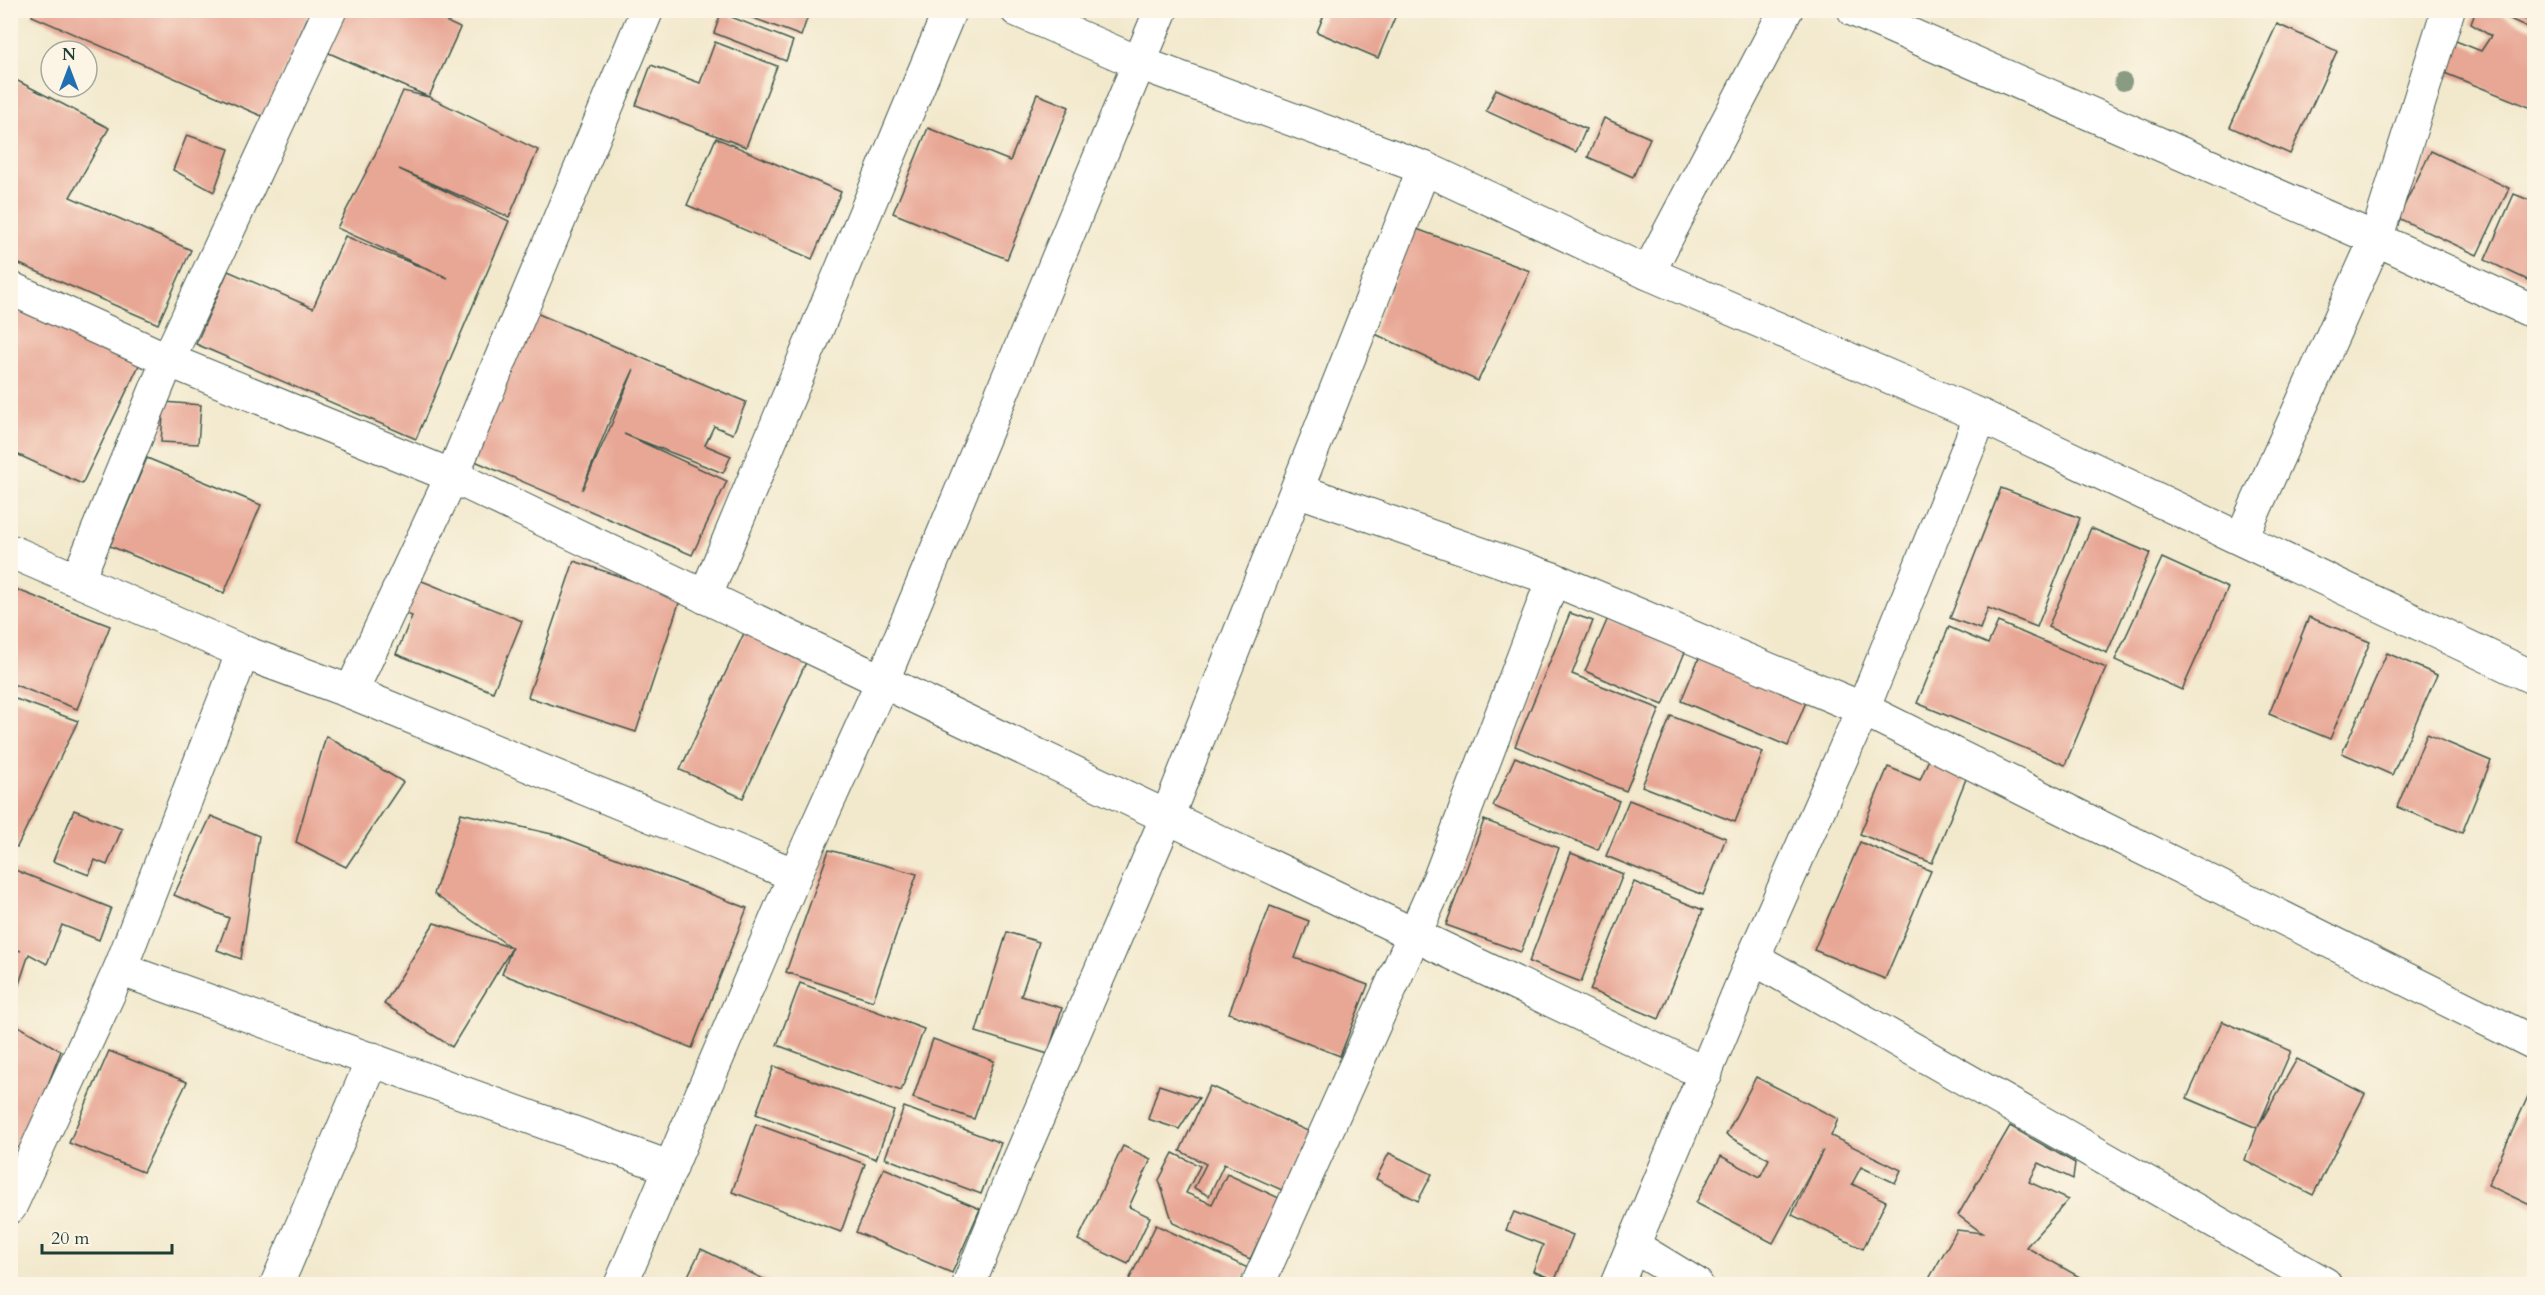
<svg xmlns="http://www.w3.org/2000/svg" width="2545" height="1295" font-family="Cardo,serif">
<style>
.building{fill:#e8a694;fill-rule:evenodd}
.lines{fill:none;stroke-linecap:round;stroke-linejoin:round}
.minor-casing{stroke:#3f574b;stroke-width:35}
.tertiary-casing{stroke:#3f574b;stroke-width:35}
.minor{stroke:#fff;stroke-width:33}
.tertiary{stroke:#fff;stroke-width:33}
.tree{fill:#8a9b84}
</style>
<rect width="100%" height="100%" fill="#fcf5e5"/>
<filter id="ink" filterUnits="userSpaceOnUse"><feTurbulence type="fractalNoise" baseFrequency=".0167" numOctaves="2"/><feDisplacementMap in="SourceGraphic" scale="12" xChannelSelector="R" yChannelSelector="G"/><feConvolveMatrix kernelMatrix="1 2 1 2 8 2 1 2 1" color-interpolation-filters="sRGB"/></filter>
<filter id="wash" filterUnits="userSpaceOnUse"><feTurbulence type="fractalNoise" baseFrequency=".008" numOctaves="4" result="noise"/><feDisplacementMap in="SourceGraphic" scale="24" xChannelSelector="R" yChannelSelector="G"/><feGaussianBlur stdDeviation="1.35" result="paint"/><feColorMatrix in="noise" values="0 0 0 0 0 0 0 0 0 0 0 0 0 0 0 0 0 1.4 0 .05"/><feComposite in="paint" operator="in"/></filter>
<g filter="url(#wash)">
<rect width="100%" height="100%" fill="#f2e9cd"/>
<g id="blocks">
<g class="building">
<path d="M35,10H311L264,117L32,16Z"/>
<path d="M338,10H422L460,28L429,97L538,150L509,217L399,169L509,221L416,439L196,344L228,271L313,308L345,236L448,278L337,228L374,157L403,91L429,97L320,49Z"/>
<path d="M732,10H810L801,36Z"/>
<path d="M1326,10H1398L1378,58L1317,32Z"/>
<path d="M2476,10H2490L2534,30V109L2442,72L2456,41L2481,51L2491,36L2471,24Z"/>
<path d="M2504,10H2534V23L2504,11Z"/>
<path d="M721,13L793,41L786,61L714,33Z"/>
<path d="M2277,24L2337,51L2290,154L2230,127Z"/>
<path d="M715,42L777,66L746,147L636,105L651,65L700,83Z"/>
<path d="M10,77L109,128L70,197L191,250L158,324L10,260Z"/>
<path d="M1496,89L1586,129L1576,152L1486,111Z"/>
<path d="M1037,94L1069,107L1007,259L893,213L928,128L1010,161Z"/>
<path d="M1604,118L1650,138L1633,177L1588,157Z"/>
<path d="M187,135L229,149L214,192L173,170Z"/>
<path d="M716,138L841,192L812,259L687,205Z"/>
<path d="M2431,151L2509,188L2477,255L2398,218Z"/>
<path d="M2514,194L2534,202V283L2485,260Z"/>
<path d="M1414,228L1530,271L1478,381L1373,333Z"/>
<path d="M10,301L141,361L82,484L10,451Z"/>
<path d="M529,310L746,402L733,434L714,426L705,445L731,456L723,473L624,434L727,481L692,555L468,458ZM634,369L610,428L582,490L608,425Z"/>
<path d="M164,402L201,405L198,444L161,442Z"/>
<path d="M147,458L261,505L224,593L110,546Z"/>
<path d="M2001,488L2080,518L2037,627L1988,608L1980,629L1950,618Z"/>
<path d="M2091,528L2150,553L2107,653L2048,627Z"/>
<path d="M2162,558L2228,588L2182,690L2115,660Z"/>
<path d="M574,561L681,597L636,732L528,697Z"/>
<path d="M412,577L522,621L493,692L396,654L412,616L398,611Z"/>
<path d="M10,587L110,626L77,709L10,683Z"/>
<path d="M1570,613L1593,621L1572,674L1660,709L1626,791L1515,746Z"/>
<path d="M2309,617L2370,642L2330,739L2269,714Z"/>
<path d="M1608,618L1685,652L1663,705L1585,671Z"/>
<path d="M1998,622L2106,668L2065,765L1917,703L1949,627L1988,644Z"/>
<path d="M746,629L808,658L743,798L680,770Z"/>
<path d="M1701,653L1808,697L1788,746L1681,701Z"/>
<path d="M2387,653L2437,675L2392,775L2342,753Z"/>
<path d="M10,697L78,721L17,847L10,844Z"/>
<path d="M1671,716L1763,752L1735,822L1642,786Z"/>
<path d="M2427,734L2491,761L2462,833L2397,807Z"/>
<path d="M326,736L403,782L346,867L296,842Z"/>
<path d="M1515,757L1619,801L1598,850L1493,806Z"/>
<path d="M1929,759L1968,774L1932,863L1860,834L1888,767L1920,780Z"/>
<path d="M1629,800L1726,838L1703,895L1606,856Z"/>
<path d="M74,810L122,829L107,865L95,860L89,875L53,861Z"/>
<path d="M461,813L556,835L747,908L692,1048L502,974L512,948L452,1047L384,1004L434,923L512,948L434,894Z"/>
<path d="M211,816L259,836L241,959L217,950L229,918L174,895Z"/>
<path d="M1484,820L1559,848L1521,952L1446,925Z"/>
<path d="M1860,842L1931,871L1885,979L1814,950Z"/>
<path d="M829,850L917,874L873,1001L786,972Z"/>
<path d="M1571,853L1623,874L1581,982L1529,962Z"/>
<path d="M10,868L111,908L99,940L62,925L47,964L29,954L18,987L10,985V948L21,951L10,947Z"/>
<path d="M1634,882L1703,910L1659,1019L1590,990Z"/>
<path d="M1270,906L1309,921L1295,958L1368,985L1340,1056L1229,1013Z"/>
<path d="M1007,932L1039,942L1021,996L1062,1008L1048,1054L976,1032Z"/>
<path d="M800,983L924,1029L901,1091L777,1045Z"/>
<path d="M10,1021L61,1051L23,1149L10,1145Z"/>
<path d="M2222,1021L2291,1051L2258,1127L2297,1059L2365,1094L2313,1195L2245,1160L2257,1128L2187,1098Z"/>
<path d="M933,1039L994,1061L974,1119L913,1098Z"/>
<path d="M109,1051L187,1082L143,1172L69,1143Z"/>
<path d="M774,1066L894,1111L876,1159L756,1114Z"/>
<path d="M1756,1077L1838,1119L1831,1136L1901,1170L1895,1183L1861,1167L1852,1184L1886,1201L1863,1249L1792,1215L1823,1150L1773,1243L1696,1203L1721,1156L1760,1177L1769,1159L1726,1135Z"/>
<path d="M2534,1083V1207L2488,1185Z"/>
<path d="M1159,1085L1199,1098L1179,1129L1148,1119Z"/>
<path d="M1210,1086L1312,1133L1284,1191L1224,1164L1209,1196L1194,1188L1206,1164L1180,1151Z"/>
<path d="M904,1107L1001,1143L981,1194L885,1158Z"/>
<path d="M756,1124L865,1164L841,1232L732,1192Z"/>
<path d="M2010,1126L2075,1163L2073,1179L2039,1163L2029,1182L2068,1200L2026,1247L2092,1284H1926L1957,1230L1982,1233L1958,1215Z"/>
<path d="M1123,1146L1151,1159L1129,1207L1150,1217L1128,1264L1078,1240Z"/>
<path d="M1173,1153L1200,1166L1186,1193L1212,1204L1227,1174L1279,1198L1250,1259L1173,1223L1159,1180Z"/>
<path d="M1389,1153L1432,1174L1418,1201L1376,1179Z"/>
<path d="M884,1168L980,1209L952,1273L856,1232Z"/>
<path d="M1514,1212L1573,1235L1555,1280L1533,1271L1543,1245L1506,1230Z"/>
<path d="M1156,1225L1248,1268L1240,1284H1127Z"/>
<path d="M701,1249L774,1284H684Z"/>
</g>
</g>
</g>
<g filter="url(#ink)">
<use href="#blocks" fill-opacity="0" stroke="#3f574b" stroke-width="1.5"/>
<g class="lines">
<g class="minor-casing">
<g id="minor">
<path d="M1017,10L1137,62L1424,168L1648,273L1981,416L2534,678"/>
<path d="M1854,10L2376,239L2534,312"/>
<path d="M1648,273L1786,10"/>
<path d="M10,288L168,360L452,476L1706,1074"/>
<path d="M1297,490L1553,579L1863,709L2534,1043"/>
<path d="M2242,537L2376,239L2448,10"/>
<path d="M10,551L243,652L351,692L795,875"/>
<path d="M78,579L168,360L330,10"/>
<path d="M705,597L950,10"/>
<path d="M351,692L452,476L647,10"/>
<path d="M1753,958L2325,1284"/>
<path d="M120,969L671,1168"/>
<path d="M10,1207L120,969L243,652"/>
<path d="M1635,1247L1696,1284"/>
<path d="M277,1284L373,1059"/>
<path d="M969,1284L1012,1177L1167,817L1424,168"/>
<path d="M1258,1284L1440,877L1553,579"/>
<path d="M1617,1284L1753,958L1863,709L1981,416"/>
</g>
</g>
<g class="tertiary-casing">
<path id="tertiary" d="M621,1284L795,875L882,682L1161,10"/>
</g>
<use href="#minor" class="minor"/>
<use href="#tertiary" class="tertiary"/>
</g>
<circle class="tree" cx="2123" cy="82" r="9"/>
</g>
<rect width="2545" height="1295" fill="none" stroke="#fcf5e5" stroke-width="36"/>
<g transform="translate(69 69)"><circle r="28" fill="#fcf5e5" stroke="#a4ab9e" stroke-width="1.5"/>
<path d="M0-4.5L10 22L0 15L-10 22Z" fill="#1f6fb2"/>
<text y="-9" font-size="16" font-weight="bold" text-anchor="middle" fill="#1f3d34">N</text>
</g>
<path d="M42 1244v9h130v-9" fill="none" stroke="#1f3d34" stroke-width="3"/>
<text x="51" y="1244" font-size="18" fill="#1f3d34" stroke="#fcf5e5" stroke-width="4.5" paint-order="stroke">20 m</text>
</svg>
